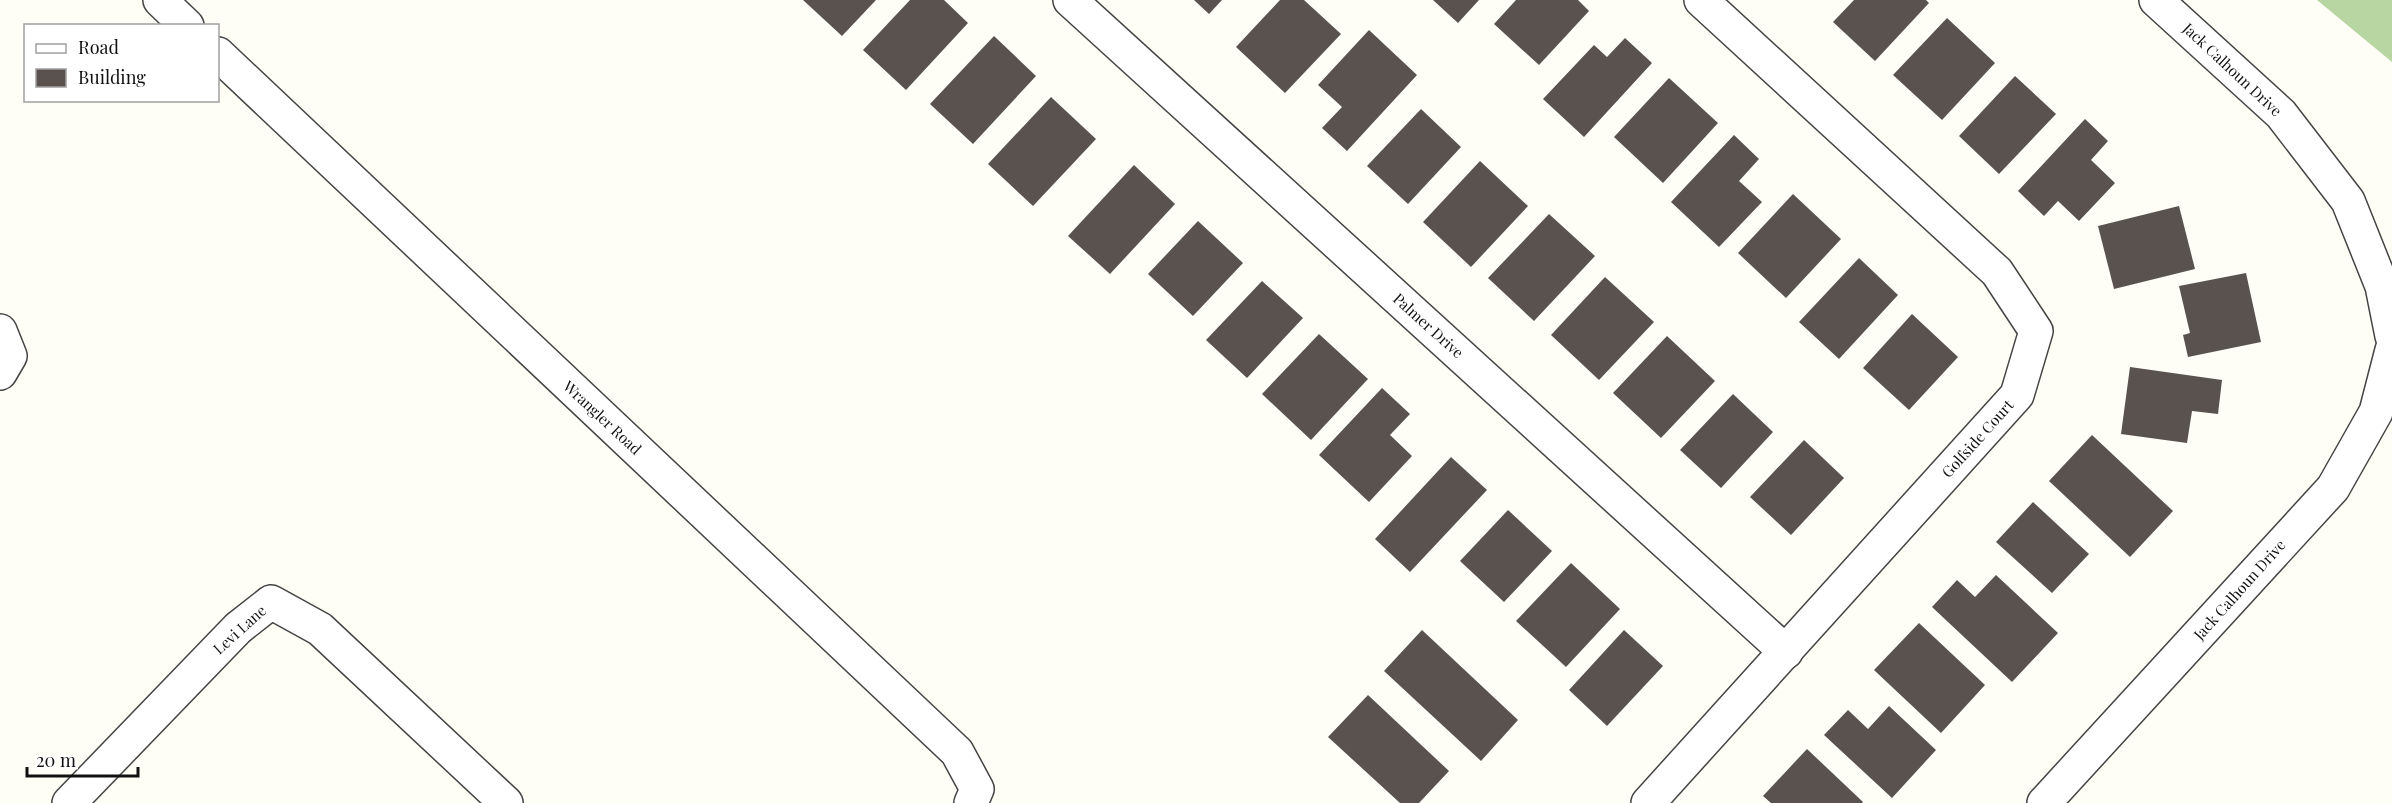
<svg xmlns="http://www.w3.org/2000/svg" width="2392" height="803" font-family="'Playfair Display',serif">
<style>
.forest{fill:#b8d6a2}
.building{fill:#59524e}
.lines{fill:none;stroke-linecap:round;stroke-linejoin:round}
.minor-casing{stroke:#444;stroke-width:36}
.minor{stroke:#fff;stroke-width:33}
.labels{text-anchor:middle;stroke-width:6;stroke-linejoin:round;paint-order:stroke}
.street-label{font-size:15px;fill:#111;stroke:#fff}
</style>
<rect width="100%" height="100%" fill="#fefdf6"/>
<path class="forest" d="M2317,0H2392V62Z"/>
<g class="building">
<path d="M803,0H876L842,36Z"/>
<path d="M910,0H944L968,23L906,90L863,50Z"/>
<path d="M1194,0H1222L1209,14Z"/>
<path d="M1280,0H1304L1341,34L1285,93L1236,47Z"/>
<path d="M1433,0H1479L1458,23Z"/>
<path d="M1516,0H1578L1589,11L1539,65L1494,24Z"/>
<path d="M1854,0H1926L1929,3L1875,61L1833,22Z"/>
<path d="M1947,18L1995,63L1942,120L1893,75Z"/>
<path d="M1369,30L1417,75L1347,151L1322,128L1342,107L1318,85Z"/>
<path d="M994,36L1036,76L973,144L930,104Z"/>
<path d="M1625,38L1652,63L1584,137L1543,99L1594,45L1607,57Z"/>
<path d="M2015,76L2056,114L1999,174L1959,136Z"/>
<path d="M1669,78L1718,123L1663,183L1614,137Z"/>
<path d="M1051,97L1096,139L1033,206L988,164Z"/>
<path d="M1421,109L1461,147L1408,204L1367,166Z"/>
<path d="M2085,119L2108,141L2091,160L2115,183L2079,221L2058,201L2044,216L2018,191Z"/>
<path d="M1734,135L1759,159L1739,181L1762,202L1719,247L1671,202Z"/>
<path d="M1480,161L1528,206L1471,267L1423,222Z"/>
<path d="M1134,165L1175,204L1110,274L1068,236Z"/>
<path d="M1793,194L1841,239L1786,298L1738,253Z"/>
<path d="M2179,206L2195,269L2114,289L2098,226Z"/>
<path d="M1549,214L1595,256L1534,321L1488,278Z"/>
<path d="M1198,221L1243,263L1193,316L1148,274Z"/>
<path d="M1859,258L1898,295L1839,359L1799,322Z"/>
<path d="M2246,273L2261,342L2188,357L2183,335L2190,333L2179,286Z"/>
<path d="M1605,277L1654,322L1599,380L1551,335Z"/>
<path d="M1262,281L1303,318L1247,378L1206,340Z"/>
<path d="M1912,314L1958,357L1909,410L1863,368Z"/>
<path d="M1319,334L1368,379L1311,440L1262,394Z"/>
<path d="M1667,336L1715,381L1661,438L1613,393Z"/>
<path d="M2130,367L2222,380L2218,414L2192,411L2187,443L2121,434Z"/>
<path d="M1382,388L1410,414L1390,435L1412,456L1369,502L1319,455Z"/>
<path d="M1733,394L1773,432L1721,488L1680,450Z"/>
<path d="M2092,435L2173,511L2130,557L2049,481Z"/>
<path d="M1804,440L1844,478L1791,535L1750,497Z"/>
<path d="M1451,457L1487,490L1410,572L1375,539Z"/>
<path d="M2033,502L2089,554L2052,593L1996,542Z"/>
<path d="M1508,510L1552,551L1504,602L1460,561Z"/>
<path d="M1571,563L1620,609L1566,667L1516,621Z"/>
<path d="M1996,575L2058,633L2012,682L1932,607L1957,580L1975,597Z"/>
<path d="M1919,623L1985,685L1941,733L1874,670Z"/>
<path d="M1422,630L1518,720L1481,761L1384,671Z"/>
<path d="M1624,630L1663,666L1607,726L1569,690Z"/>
<path d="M1368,695L1449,771L1419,803H1400L1328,737Z"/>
<path d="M1889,706L1936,750L1892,798L1824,735L1848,710L1868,729Z"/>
<path d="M1807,749L1863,802L1862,803H1771L1763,796Z"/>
</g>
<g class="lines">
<g class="minor-casing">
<g id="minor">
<path d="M160,0L187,26"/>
<path d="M1070,0L1786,652"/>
<path d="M2156,0L2281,114L2348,201L2382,286L2392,336"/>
<path d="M218,54L957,752L977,789L971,803"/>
<path d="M0,331L10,356L0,373"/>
<path d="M69,803L238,628L271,602L320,629L506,803"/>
<path d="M1648,803L2017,395L2036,331L1997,272L1701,0"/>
<path d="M2044,803L2333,488L2376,412L2392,350"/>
</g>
</g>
<use href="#minor" class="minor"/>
</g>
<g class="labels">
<g class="street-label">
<text transform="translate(2232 70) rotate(43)" y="5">Jack Calhoun Drive</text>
<text transform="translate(1428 326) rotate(42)" y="5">Palmer Drive</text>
<text transform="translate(602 418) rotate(43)" y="5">Wrangler Road</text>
<text transform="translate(1978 439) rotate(-48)" y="5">Golfside Court</text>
<text transform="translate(2240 590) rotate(-48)" y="5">Jack Calhoun Drive</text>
<text transform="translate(240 630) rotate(-42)" y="5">Levi Lane</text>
</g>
</g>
<rect x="24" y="24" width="195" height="78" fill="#ffffff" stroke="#a0a0a0" stroke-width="1.5"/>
<rect x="36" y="44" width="30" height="9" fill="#ffffff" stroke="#a0a0a0" stroke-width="1.5"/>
<text x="78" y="54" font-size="18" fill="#111111">Road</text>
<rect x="36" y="69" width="30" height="18" fill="#59524e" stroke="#a0a0a0" stroke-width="1.5"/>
<text x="78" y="84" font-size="18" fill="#111111">Building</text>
<path d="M27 767v9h111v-9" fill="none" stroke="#111111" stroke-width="3"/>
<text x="36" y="767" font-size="18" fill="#111111" stroke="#ffffff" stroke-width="4.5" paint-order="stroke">20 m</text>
</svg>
